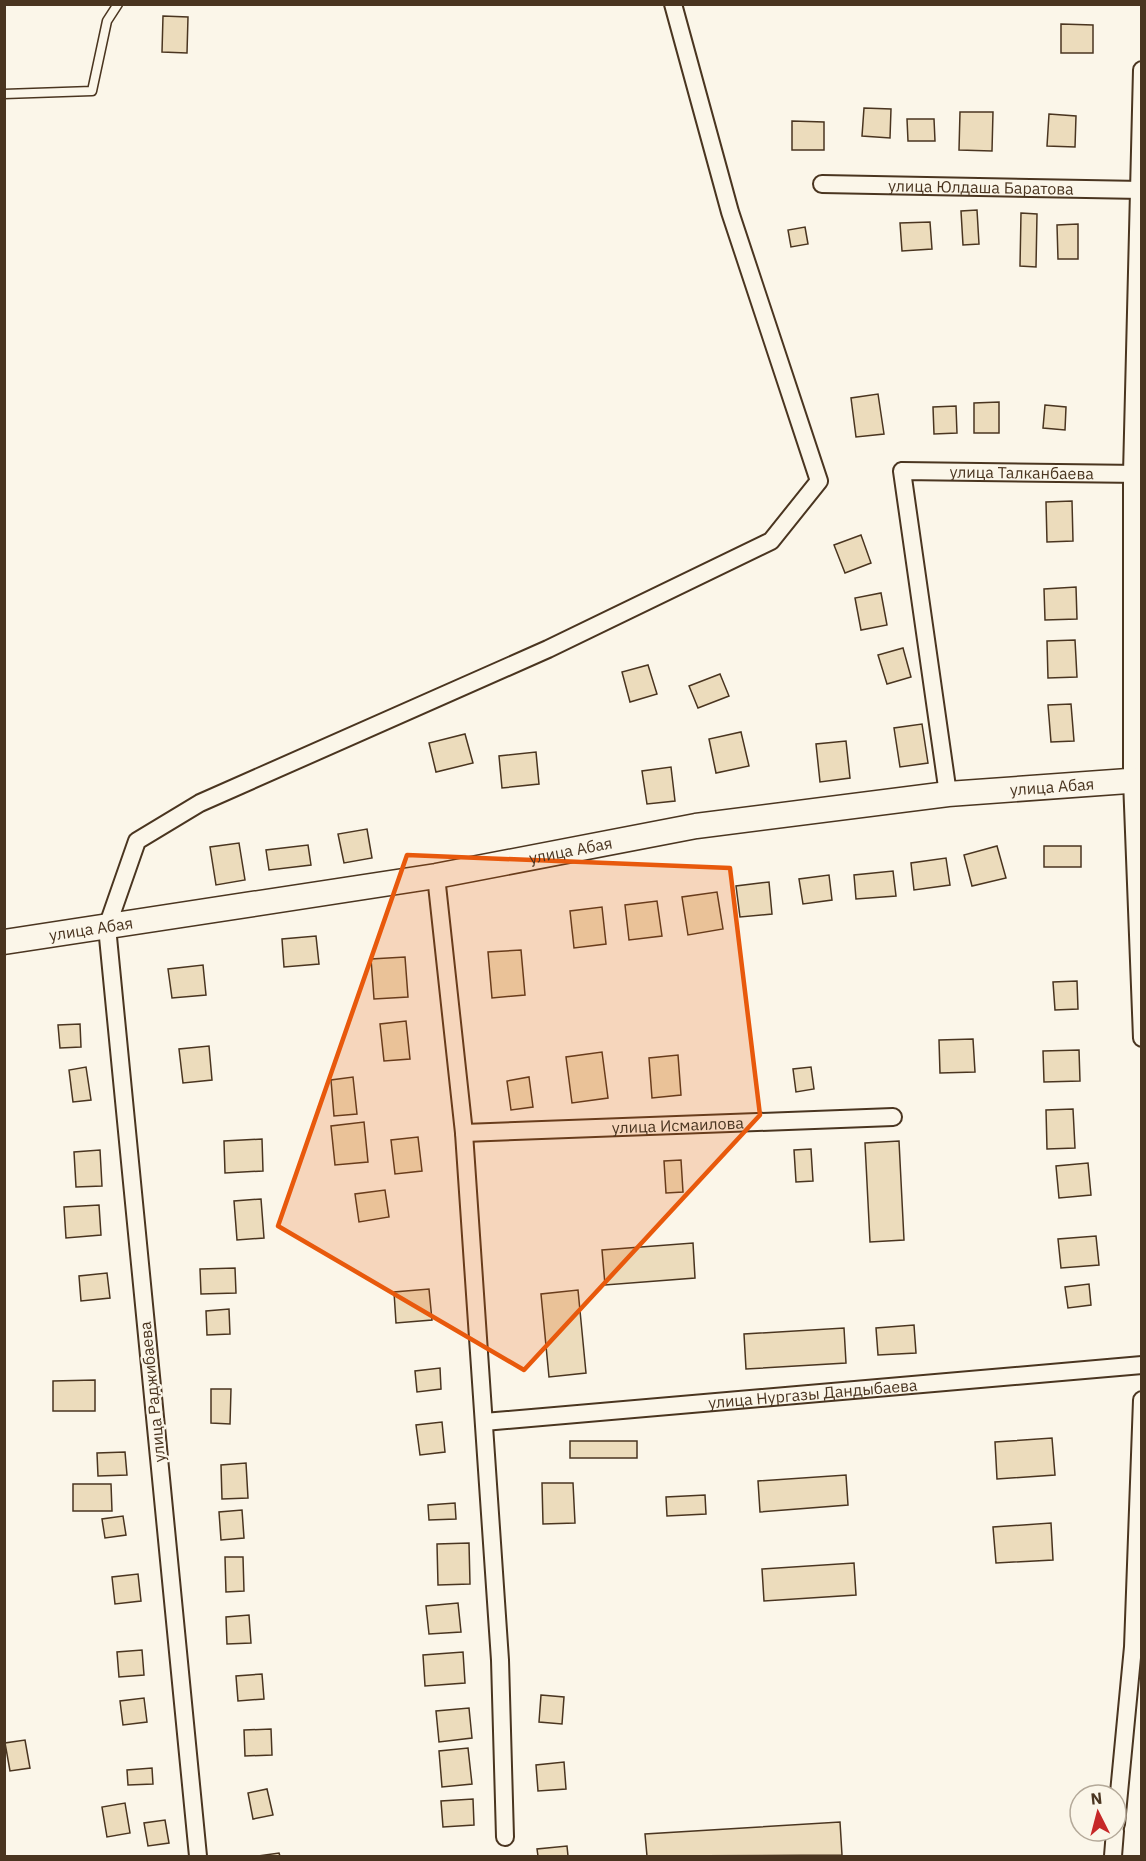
<svg xmlns="http://www.w3.org/2000/svg" width="1146" height="1861" font-family="'IBM Plex Sans',sans-serif">
<style>
.building{fill:#ecdcbc;stroke:#4a3520;stroke-width:1.5}
.lines{fill:none;stroke-linecap:round;stroke-linejoin:round}
.lane-casing{stroke:#4a3520;stroke-width:11}
.street-casing{stroke:#4a3520;stroke-width:20}
.secondary-casing{stroke:#4a3520;stroke-width:27}
.lane{stroke:#fbf6e9;stroke-width:8}
.street{stroke:#fbf6e9;stroke-width:16}
.secondary{stroke:#fbf6e9;stroke-width:24}
.marked{fill:#e8590c;fill-opacity:0.2;stroke:#e8590c;stroke-width:4.5;stroke-linejoin:round}
.labels{text-anchor:middle;stroke-width:4.5;stroke-linejoin:round;paint-order:stroke}
.street-label{font-size:16px;fill:#4a3520;stroke:#fbf6e9}
</style>
<rect width="100%" height="100%" fill="#fbf6e9"/>
<g class="building">
<path d="M163,16L188,17L187,53L162,52Z"/>
<path d="M1061,24L1093,25V53H1061Z"/>
<path d="M864,108L891,109L890,138L862,136Z"/>
<path d="M960,112H993L992,151L959,150Z"/>
<path d="M1049,114L1076,116L1075,147L1047,146Z"/>
<path d="M907,119H934L935,141H908Z"/>
<path d="M792,121L824,122V150H792Z"/>
<path d="M977,210L979,244L963,245L961,211Z"/>
<path d="M1021,213L1037,214L1036,267L1020,266Z"/>
<path d="M930,222L932,249L902,251L900,223Z"/>
<path d="M1078,224V259H1058L1057,225Z"/>
<path d="M805,227L808,244L791,247L788,230Z"/>
<path d="M878,394L884,434L856,437L851,398Z"/>
<path d="M999,402V433H974V403Z"/>
<path d="M1045,405L1066,407L1065,430L1043,428Z"/>
<path d="M956,406L957,433L934,434L933,407Z"/>
<path d="M1072,501L1073,541L1047,542L1046,502Z"/>
<path d="M861,535L871,563L845,573L834,545Z"/>
<path d="M1076,587L1077,619L1045,620L1044,589Z"/>
<path d="M881,593L887,625L861,630L855,598Z"/>
<path d="M1075,640L1077,677L1048,678L1047,641Z"/>
<path d="M903,648L911,677L887,684L878,655Z"/>
<path d="M648,665L657,694L630,702L622,672Z"/>
<path d="M720,674L729,696L698,708L689,686Z"/>
<path d="M1071,704L1074,741L1051,742L1048,705Z"/>
<path d="M922,724L928,763L900,767L894,728Z"/>
<path d="M741,732L749,766L716,773L709,739Z"/>
<path d="M465,734L473,763L436,772L429,743Z"/>
<path d="M846,741L850,778L820,782L816,744Z"/>
<path d="M536,752L539,784L502,788L499,756Z"/>
<path d="M671,767L675,801L647,804L642,771Z"/>
<path d="M367,829L372,858L344,863L338,834Z"/>
<path d="M239,843L245,880L216,885L210,847Z"/>
<path d="M308,845L311,865L269,870L266,850Z"/>
<path d="M997,846L1006,878L972,886L964,855Z"/>
<rect x="1044" y="846" width="37" height="21"/>
<path d="M946,858L950,885L914,890L911,863Z"/>
<path d="M893,871L896,896L856,899L854,875Z"/>
<path d="M829,875L832,900L803,904L799,879Z"/>
<path d="M769,882L772,914L740,917L736,886Z"/>
<path d="M717,892L723,929L688,935L682,897Z"/>
<path d="M657,901L662,936L629,940L625,905Z"/>
<path d="M602,907L606,944L574,948L570,911Z"/>
<path d="M316,936L319,964L284,967L282,939Z"/>
<path d="M521,950L525,995L492,998L488,952Z"/>
<path d="M405,957L408,997L374,999L371,959Z"/>
<path d="M203,965L206,995L172,998L168,969Z"/>
<path d="M1077,981L1078,1009L1055,1010L1053,982Z"/>
<path d="M406,1021L410,1059L384,1061L380,1024Z"/>
<path d="M80,1024L81,1047L60,1048L58,1025Z"/>
<path d="M973,1039L975,1072L940,1073L939,1040Z"/>
<path d="M209,1046L212,1080L183,1083L179,1049Z"/>
<path d="M1079,1050L1080,1081L1044,1082L1043,1051Z"/>
<path d="M602,1052L608,1098L572,1103L566,1057Z"/>
<path d="M678,1055L681,1095L652,1098L649,1058Z"/>
<path d="M86,1067L91,1100L73,1102L69,1070Z"/>
<path d="M811,1067L814,1089L796,1092L793,1069Z"/>
<path d="M353,1077L357,1114L334,1116L331,1080Z"/>
<path d="M529,1077L533,1107L511,1110L507,1081Z"/>
<path d="M1073,1109L1075,1148L1047,1149L1046,1110Z"/>
<path d="M364,1122L368,1162L335,1165L331,1126Z"/>
<path d="M418,1137L422,1171L395,1174L391,1140Z"/>
<path d="M262,1139L263,1171L225,1173L224,1141Z"/>
<path d="M899,1141L904,1240L870,1242L865,1143Z"/>
<path d="M811,1149L813,1181L796,1182L794,1150Z"/>
<path d="M100,1150L102,1186L76,1187L74,1152Z"/>
<path d="M681,1160L683,1192L666,1193L664,1161Z"/>
<path d="M1088,1163L1091,1195L1059,1198L1056,1166Z"/>
<path d="M385,1190L389,1217L359,1222L355,1194Z"/>
<path d="M261,1199L264,1238L237,1240L234,1201Z"/>
<path d="M99,1205L101,1235L66,1238L64,1207Z"/>
<path d="M1096,1236L1099,1265L1061,1268L1058,1239Z"/>
<path d="M693,1243L695,1278L605,1285L602,1250Z"/>
<path d="M235,1268L236,1293L201,1294L200,1269Z"/>
<path d="M107,1273L110,1298L81,1301L79,1276Z"/>
<path d="M1089,1284L1091,1305L1068,1308L1065,1287Z"/>
<path d="M429,1289L432,1320L396,1323L394,1292Z"/>
<path d="M578,1290L586,1373L549,1377L541,1294Z"/>
<path d="M229,1309L230,1334L207,1335L206,1311Z"/>
<path d="M914,1325L916,1353L878,1355L876,1328Z"/>
<path d="M844,1328L846,1363L746,1369L744,1334Z"/>
<path d="M440,1368L441,1389L417,1392L415,1371Z"/>
<path d="M95,1380V1411H53V1381Z"/>
<path d="M211,1389H231L230,1424L211,1423Z"/>
<path d="M442,1422L445,1452L420,1455L416,1425Z"/>
<path d="M1052,1438L1055,1475L997,1479L995,1442Z"/>
<rect x="570" y="1441" width="67" height="17"/>
<path d="M125,1452L127,1475L98,1476L97,1453Z"/>
<path d="M246,1463L248,1498L222,1499L221,1465Z"/>
<path d="M846,1475L848,1505L760,1512L758,1481Z"/>
<path d="M542,1483H573L575,1523L543,1524Z"/>
<path d="M73,1484H111L112,1511H73Z"/>
<path d="M705,1495L706,1514L667,1516L666,1497Z"/>
<path d="M455,1503L456,1519L429,1520L428,1505Z"/>
<path d="M242,1510L244,1538L221,1540L219,1512Z"/>
<path d="M123,1516L126,1535L105,1538L102,1519Z"/>
<path d="M1051,1523L1053,1560L996,1563L993,1527Z"/>
<path d="M469,1543L470,1584L438,1585L437,1544Z"/>
<path d="M225,1557H243L244,1591L226,1592Z"/>
<path d="M854,1563L856,1595L764,1601L762,1569Z"/>
<path d="M138,1574L141,1601L115,1604L112,1577Z"/>
<path d="M458,1603L461,1632L429,1634L426,1606Z"/>
<path d="M249,1615L251,1643L227,1644L226,1617Z"/>
<path d="M142,1650L144,1675L119,1677L117,1652Z"/>
<path d="M463,1652L465,1683L425,1686L423,1655Z"/>
<path d="M262,1674L264,1699L238,1701L236,1676Z"/>
<path d="M541,1695L564,1697L562,1724L539,1722Z"/>
<path d="M144,1698L147,1722L123,1725L120,1701Z"/>
<path d="M469,1708L472,1738L439,1742L436,1711Z"/>
<path d="M271,1729L272,1755L245,1756L244,1730Z"/>
<path d="M25,1740L30,1768L10,1771L5,1743Z"/>
<path d="M468,1748L472,1784L442,1787L439,1751Z"/>
<path d="M564,1762L566,1789L538,1791L536,1765Z"/>
<path d="M152,1768L153,1784L128,1785L127,1770Z"/>
<path d="M267,1789L273,1815L253,1819L248,1793Z"/>
<path d="M473,1799L474,1825L443,1827L441,1801Z"/>
<path d="M125,1803L130,1833L107,1837L102,1807Z"/>
<path d="M165,1820L169,1843L148,1846L144,1823Z"/>
<path d="M840,1822L842,1855L647,1856L645,1834Z"/>
<path d="M567,1846L568,1856H538L537,1849Z"/>
<path d="M279,1853L280,1856H258Z"/>
</g>
<g class="lines">
<g class="lane-casing">
<path id="lane" d="M4,94L92,91L107,21L118,4"/>
</g>
<g class="street-casing">
<g id="street">
<path d="M1142,70L1132,474V780L1142,1038"/>
<path id="s1" d="M822,184L1142,190"/>
<path id="s2" d="M948,794L902,471L1141,474"/>
<path d="M436,876L464,1133L500,1660L505,1837"/>
<path id="s3" d="M464,1133L893,1117"/>
<path id="s4" d="M484,1422L1142,1365"/>
<path d="M1116,1824L1133,1647L1142,1400"/>
<path d="M198,1856L107,927L137,841L200,803L548,649L771,541L819,481L730,212L673,4"/>
<path d="M1113,1856L1115,1831"/>
</g>
</g>
<g class="secondary-casing">
<g id="secondary">
<path id="s5" d="M4,942L436,876L696,826L948,794L1142,780"/>
</g>
</g>
<use href="#lane" class="lane"/>
<use href="#street" class="street"/>
<use href="#secondary" class="secondary"/>
</g>
<path class="marked" d="M407,855L730,868L760,1115L524,1370L278,1226Z"/>
<g class="labels">
<g class="street-label">
<text dy="6" stroke="none"><textPath href="#s1" startOffset="159">улица Юлдаша Баратова</textPath></text>
<text dy="6" stroke="none"><textPath href="#s2" startOffset="446">улица Талканбаева</textPath></text>
<text dy="6" stroke="none"><textPath href="#s5" startOffset="1060">улица Абая</textPath></text>
<text dy="6" stroke="none"><textPath href="#s5" startOffset="574">улица Абая</textPath></text>
<text dy="6" stroke="none"><textPath href="#s5" startOffset="88">улица Абая</textPath></text>
<text dy="6" stroke="none"><textPath href="#s3" startOffset="214">улица Исмаилова</textPath></text>
<text transform="translate(152 1392) rotate(-96)" y="6">улица Раджибаева</text>
<text dy="6" stroke="none"><textPath href="#s4" startOffset="330">улица Нургазы Дандыбаева</textPath></text>
</g>
</g>
<rect width="1146" height="1861" fill="none" stroke="#4a3520" stroke-width="12"/>
<g transform="translate(1098 1813) rotate(354)"><circle r="28" fill="#fbf6e9" stroke="#b4a999" stroke-width="1.5"/>
<path d="M0-4.5L10 22L0 15L-10 22Z" fill="#c62828"/>
<text y="-9" font-size="16" font-weight="bold" text-anchor="middle" fill="#4a3520">N</text>
</g>
</svg>
